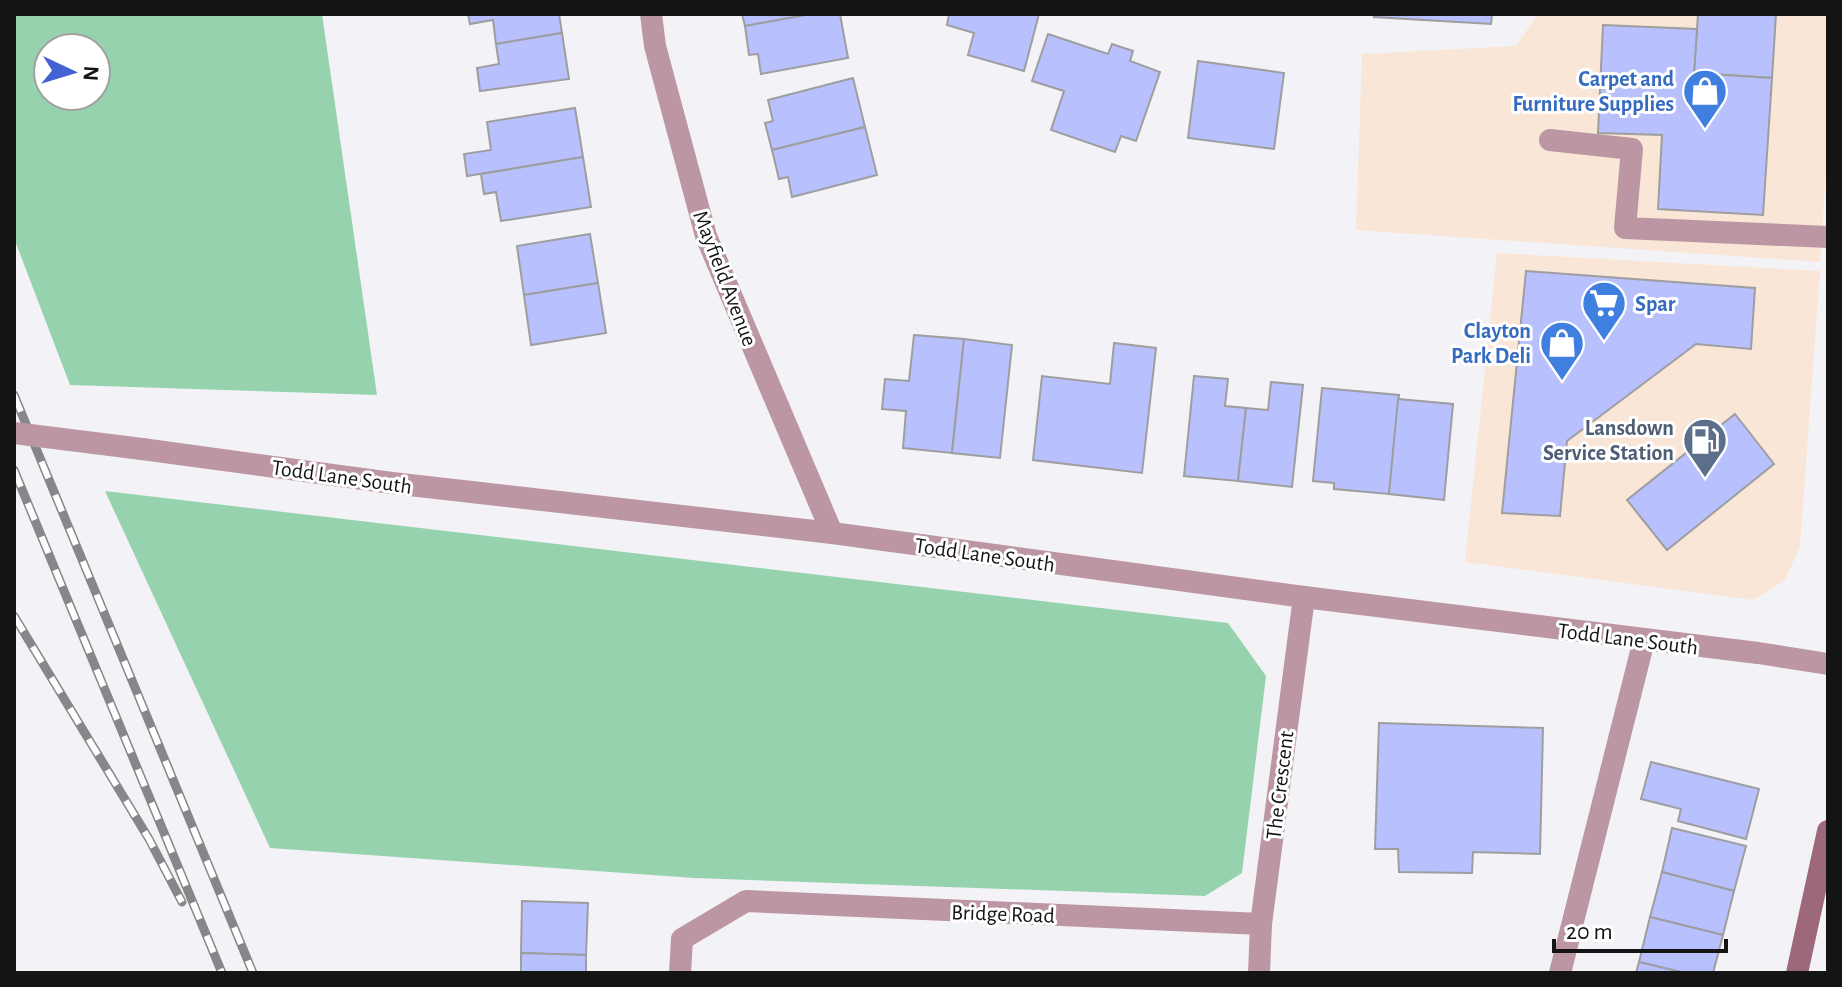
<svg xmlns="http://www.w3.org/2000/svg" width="1842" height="987" font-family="'Alegreya Sans',sans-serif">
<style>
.commercial{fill:#f9e6d6}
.green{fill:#97d2ae;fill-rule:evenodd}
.building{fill:#b8c0fd;stroke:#9e9ea1;stroke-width:2}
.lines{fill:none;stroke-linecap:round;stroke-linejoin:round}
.service{stroke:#bc96a2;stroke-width:22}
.minor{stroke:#bc96a2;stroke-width:22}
.tertiary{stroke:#bc96a2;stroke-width:22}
.secondary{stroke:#9e687b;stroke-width:22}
.rail-casing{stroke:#878789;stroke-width:9}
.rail{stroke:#fff;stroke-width:6;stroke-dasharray:18;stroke-linecap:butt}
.tertiary-bridge{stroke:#bc96a2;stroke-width:22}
.labels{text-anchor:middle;stroke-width:6;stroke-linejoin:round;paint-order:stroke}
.shop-label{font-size:22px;font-weight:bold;fill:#366cbe;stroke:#fff;text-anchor:end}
.street-label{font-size:22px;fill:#141415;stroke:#fff}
.service-label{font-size:22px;font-weight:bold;fill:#4e5e75;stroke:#fff;text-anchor:end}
</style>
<rect width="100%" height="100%" fill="#f3f3f7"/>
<g class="commercial">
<path d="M1538,14H1828V142L1820,262L1356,230L1362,54L1516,46Z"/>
<path d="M1497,253L1820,271L1800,546L1785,580L1753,600L1465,562Z"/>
</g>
<g class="green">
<path d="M14,14H322L377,395L70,385L14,238ZM48,48H96V96H48Z"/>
<path d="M105,491L1228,623L1266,676L1242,873L1205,896L694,878L270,848Z"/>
</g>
<g class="building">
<path d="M468,14H559L562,33L496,44L493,20L470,24Z"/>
<path d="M742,14H811L745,26Z"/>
<path d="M811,14H840L848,58L761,74L758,54L749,55L745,26Z"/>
<path d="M949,14H1039L1024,71L968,55L974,33L947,25Z"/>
<path d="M1375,14H1492L1491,24L1374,17Z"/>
<path d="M1698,14H1776L1772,78L1694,73Z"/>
<path d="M1603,25L1697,29L1694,73L1772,78L1763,215L1658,209L1662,135L1598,133Z"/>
<path d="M562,33L569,79L480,91L477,68L499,64L496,44Z"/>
<path d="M1048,34L1108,54L1112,44L1133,51L1130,61L1160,72L1136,141L1121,136L1115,152L1051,130L1064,91L1032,81Z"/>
<path d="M1198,61L1284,73L1274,149L1188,138Z"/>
<path d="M853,78L865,127L772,150L765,123L773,121L768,100Z"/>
<path d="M575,108L583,157L467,176L464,154L491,150L487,122Z"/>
<path d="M865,127L877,175L792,197L788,177L779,179L772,150Z"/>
<path d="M583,157L591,207L501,221L496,192L484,194L481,174Z"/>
<path d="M590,234L598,283L524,295L517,246Z"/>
<path d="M1526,271L1755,288L1751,349L1696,344L1567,441L1560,516L1502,513Z"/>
<path d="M598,283L606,333L531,345L524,295Z"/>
<path d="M914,335L964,339L952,453L903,448L906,411L882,409L885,379L909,381Z"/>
<path d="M964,339L1012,345L1000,458L952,453Z"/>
<path d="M1114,343L1156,348L1142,473L1033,460L1042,376L1110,384Z"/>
<path d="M1194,376L1228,379L1225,406L1246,408L1238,481L1184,476Z"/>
<path d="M1271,382L1303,385L1292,487L1238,481L1246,408L1268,410Z"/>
<path d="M1322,388L1399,395L1389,494L1334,489V483L1313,481Z"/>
<path d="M1398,399L1453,404L1444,500L1389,494Z"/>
<path d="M1735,414L1774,464L1667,550L1627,500Z"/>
<path d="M1379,723L1543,728L1540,854L1473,852L1472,873L1399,872L1398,849H1375Z"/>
<path d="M1651,762L1759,789L1746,839L1678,821L1681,809L1641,799Z"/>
<path d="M1672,828L1746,846L1734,891L1662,872Z"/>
<path d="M1662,872L1734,891L1723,935L1650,917Z"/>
<path d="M522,901L588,903L586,955L521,953Z"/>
<path d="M1650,917L1723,935L1713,973H1685L1639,962Z"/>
<path d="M521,953L586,955V973H521Z"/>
<path d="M1639,962L1685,973H1636Z"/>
</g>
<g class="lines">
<g class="service">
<path d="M1550,140L1632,149L1625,228L1828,237"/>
<path d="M1560,973L1644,640"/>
</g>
<g class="minor">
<path d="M651,14L655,46L706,236L832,533"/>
<path d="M680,973L682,939L746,901L1261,924"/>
<path d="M1259,973L1261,924L1304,597"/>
</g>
<path class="tertiary" d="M142,449L392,483L832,533L1304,597L1758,653L1828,664"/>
<path class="secondary" d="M1797,973L1828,831"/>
<g class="rail-casing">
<g id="rail">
<path d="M14,395L253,973"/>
<path d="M14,470L222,973"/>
<path d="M14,616L149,839L182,902"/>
</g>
</g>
<use href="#rail" class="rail"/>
<path class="tertiary-bridge" d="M14,433L142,449"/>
</g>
<defs>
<g id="shop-pin" transform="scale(2.3)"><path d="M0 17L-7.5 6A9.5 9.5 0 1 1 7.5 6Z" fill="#3f7fe0" stroke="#fff"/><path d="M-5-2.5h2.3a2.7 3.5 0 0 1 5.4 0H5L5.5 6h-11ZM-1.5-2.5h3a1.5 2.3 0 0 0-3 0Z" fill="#fff"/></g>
<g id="supermarket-pin" transform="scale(2.3)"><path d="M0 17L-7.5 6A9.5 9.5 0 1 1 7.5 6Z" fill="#3f7fe0" stroke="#fff"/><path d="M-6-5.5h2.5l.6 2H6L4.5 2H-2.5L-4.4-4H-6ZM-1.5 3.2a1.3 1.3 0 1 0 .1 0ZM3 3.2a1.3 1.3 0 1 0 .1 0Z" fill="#fff"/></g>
<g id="fuel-pin" transform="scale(2.3)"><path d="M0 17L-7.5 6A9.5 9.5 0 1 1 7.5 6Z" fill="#5c6f8a" stroke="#fff"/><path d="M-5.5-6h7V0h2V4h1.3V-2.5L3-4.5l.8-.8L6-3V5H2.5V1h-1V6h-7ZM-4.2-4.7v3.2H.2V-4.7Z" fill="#fff"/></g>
</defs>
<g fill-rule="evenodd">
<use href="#shop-pin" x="1705" y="91"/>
<use href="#supermarket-pin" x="1604" y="303"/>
<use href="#shop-pin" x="1562" y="343"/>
<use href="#fuel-pin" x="1705" y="440"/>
</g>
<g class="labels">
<g class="shop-label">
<text x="1674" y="86">Carpet and<tspan x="1674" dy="25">Furniture Supplies</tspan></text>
<text x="1635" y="311" text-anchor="start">Spar</text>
<text x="1531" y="338">Clayton<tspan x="1531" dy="25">Park Deli</tspan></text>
</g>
<g class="street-label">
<text transform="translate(726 278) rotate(69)" y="8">Mayfield Avenue</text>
<text transform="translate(342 476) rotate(8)" y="8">Todd Lane South</text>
<text transform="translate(985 554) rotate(8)" y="8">Todd Lane South</text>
<text transform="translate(1628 638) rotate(7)" y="8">Todd Lane South</text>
<text transform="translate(1279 785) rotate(-83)" y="8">The Crescent</text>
<text transform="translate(1003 913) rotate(2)" y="8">Bridge Road</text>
</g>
<g class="service-label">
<text x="1674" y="435">Lansdown<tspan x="1674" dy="25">Service Station</tspan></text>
</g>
</g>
<rect width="1842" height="987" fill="none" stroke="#141415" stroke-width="32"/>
<g transform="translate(72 72) rotate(94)"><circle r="38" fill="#ffffff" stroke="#a1a1a1" stroke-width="2"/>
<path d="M0-6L14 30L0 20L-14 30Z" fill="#4361d3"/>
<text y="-12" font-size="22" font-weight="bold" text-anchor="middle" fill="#141415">N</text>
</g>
<path d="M1554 939v12h172v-12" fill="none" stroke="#141415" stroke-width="4"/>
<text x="1566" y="939" font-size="24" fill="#141415" stroke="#ffffff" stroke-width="6" paint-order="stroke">20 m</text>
</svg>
